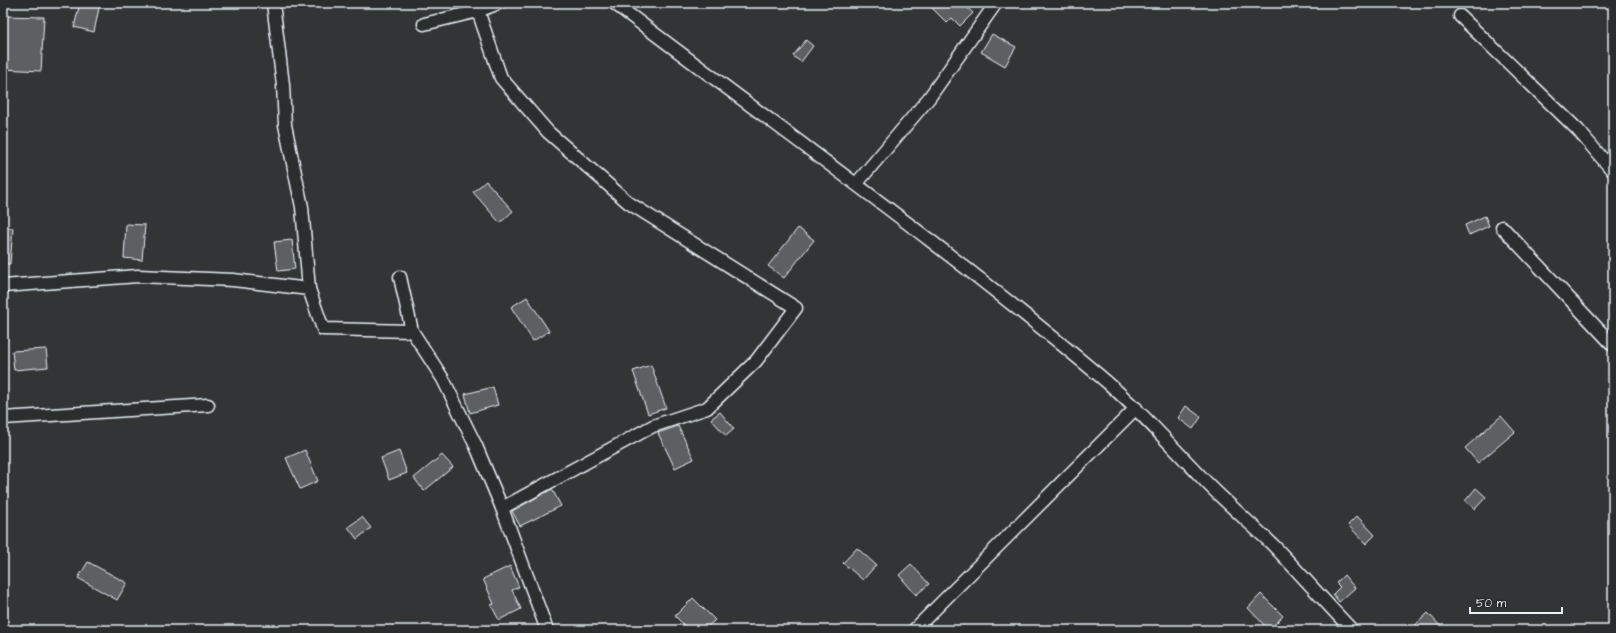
<svg xmlns="http://www.w3.org/2000/svg" width="1616" height="633" font-family="'Architects Daughter',sans-serif">
<style>
.building{fill:#5c6063;stroke:#e8f1f8}
.lines{fill:none;stroke-linecap:round;stroke-linejoin:round}
.minor-casing{stroke:#e8f1f8;stroke-width:15}
.minor{stroke:#2a2d2e;stroke-width:12}
</style>
<rect width="100%" height="100%" fill="#323536"/>
<filter id="ink" filterUnits="userSpaceOnUse"><feTurbulence type="fractalNoise" baseFrequency=".025" numOctaves="2"/><feDisplacementMap in="SourceGraphic" scale="8" xChannelSelector="R" yChannelSelector="G"/><feConvolveMatrix kernelMatrix="1 2 1 2 8 2 1 2 1" color-interpolation-filters="sRGB"/></filter>
<g filter="url(#ink)">
<g class="building">
<path d="M80,3H100L94,32L74,27Z"/>
<path d="M927,3H962L973,13L960,26L952,18L947,23Z"/>
<path d="M3,16L44,17L41,71L3,69Z"/>
<path d="M992,34L1016,47L1005,66L981,52Z"/>
<path d="M806,40L813,46L801,62L793,56Z"/>
<path d="M486,181L513,211L500,223L473,192Z"/>
<path d="M1485,216L1489,226L1469,235L1465,225Z"/>
<path d="M126,224L145,225L142,260L124,258Z"/>
<path d="M3,227L13,228L10,264H3Z"/>
<path d="M798,228L814,240L784,278L768,266Z"/>
<path d="M292,240L295,269L278,271L274,242Z"/>
<path d="M527,297L549,331L533,341L511,307Z"/>
<path d="M46,349L48,367L14,370L12,351Z"/>
<path d="M651,365L666,408L648,414L633,371Z"/>
<path d="M493,387L498,405L470,413L465,394Z"/>
<path d="M1186,406L1201,417L1193,429L1178,418Z"/>
<path d="M720,412L734,429L726,436L711,419Z"/>
<path d="M1501,416L1515,432L1478,463L1465,448Z"/>
<path d="M678,426L694,459L675,468L658,433Z"/>
<path d="M305,450L318,481L300,489L286,458Z"/>
<path d="M399,451L407,473L389,480L381,458Z"/>
<path d="M442,455L453,467L424,491L414,478Z"/>
<path d="M1476,488L1486,497L1475,509L1465,501Z"/>
<path d="M552,489L561,506L520,526L512,511Z"/>
<path d="M1357,516L1375,535L1366,544L1348,525Z"/>
<path d="M362,517L371,528L357,539L348,527Z"/>
<path d="M857,548L876,565L863,580L843,563Z"/>
<path d="M88,562L127,583L117,600L78,578Z"/>
<path d="M911,564L929,584L916,595L899,575Z"/>
<path d="M510,566L519,587L512,590L521,609L499,620L491,605L494,604L483,579Z"/>
<path d="M1344,575L1355,588L1339,602L1333,594L1340,587L1336,583Z"/>
<path d="M1261,594L1283,616L1269,630L1248,608Z"/>
<path d="M693,598L715,620L704,630H689L675,616Z"/>
<path d="M1428,613L1444,630H1410Z"/>
</g>
<g class="lines">
<g class="minor-casing">
<g id="minor">
<path d="M273,3L283,85L285,125L302,207L309,289L323,329L412,331"/>
<path d="M614,3C777,127 944,245 1101,377C1140,410 1173,448 1208,484C1229,505 1251,524 1272,544C1299,572 1325,602 1352,630"/>
<path d="M478,11L501,78L548,132L629,203L796,308L756,361L707,408L653,426L502,508"/>
<path d="M1460,16L1578,130L1613,171"/>
<path d="M424,24L478,11L499,3"/>
<path d="M857,183L929,98L996,3"/>
<path d="M1502,227L1613,345"/>
<path d="M400,277L412,331L443,379L476,446L502,508L547,630"/>
<path d="M3,286L138,276L233,280L309,289"/>
<path d="M3,418L208,405"/>
<path d="M914,630L1136,408"/>
</g>
</g>
<use href="#minor" class="minor"/>
</g>
</g>
<rect width="1616" height="633" fill="none" stroke="#2a2d2e" stroke-width="16"/>
<rect x="8" y="8" width="1600" height="617" fill="none" stroke="#e8f1f8" stroke-width="1.5" filter="url(#ink)"/>
<path d="M1470 607v6h92v-6" fill="none" stroke="#e8f1f8" stroke-width="2"/>
<text x="1476" y="607" font-size="12" fill="#e8f1f8" stroke="#2a2d2e" stroke-width="3" paint-order="stroke">50 m</text>
</svg>
